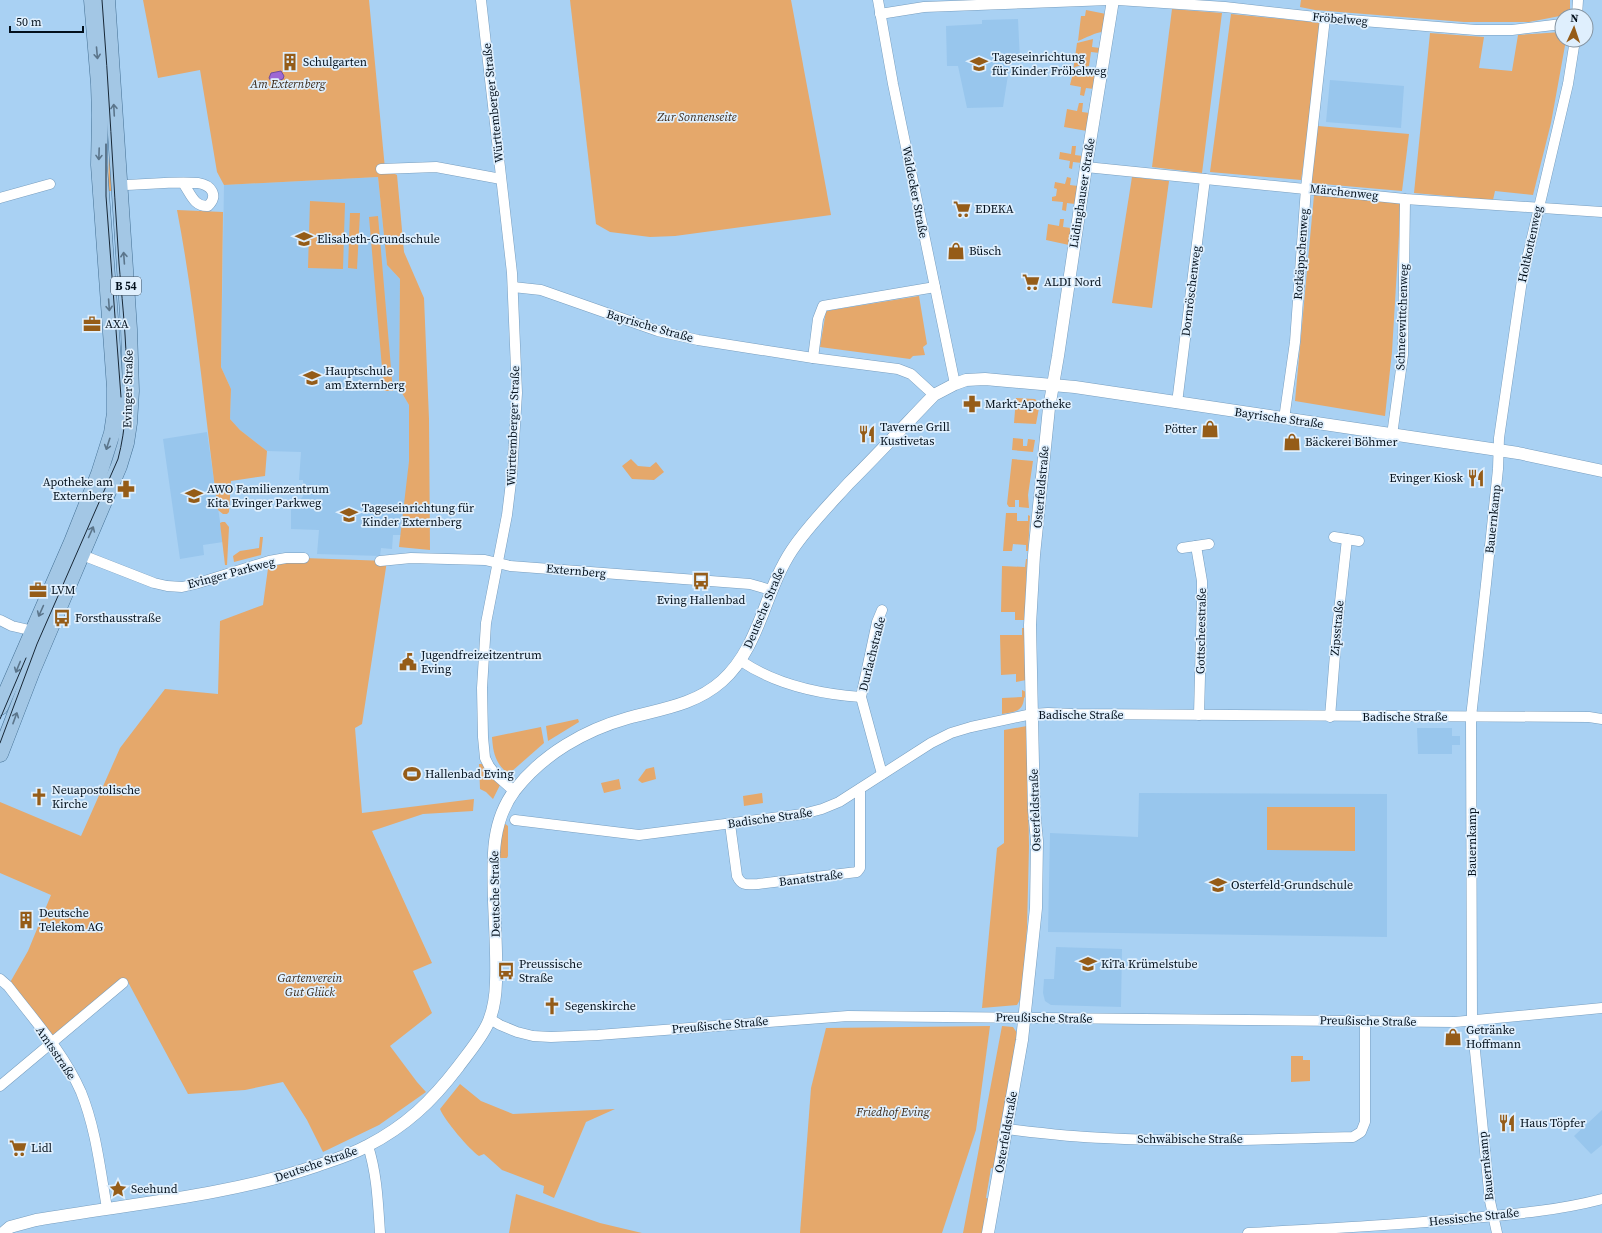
<svg xmlns="http://www.w3.org/2000/svg" width="1602" height="1233" font-family="'Source Serif 4',serif">
<style>
.built{fill:#98c6ed}
.green{fill:#e5a86b}
.water{fill:#9d67d4;stroke:#6f4d9d}
.lines{fill:none;stroke-linecap:round;stroke-linejoin:round}
.minor-casing{stroke:#789ebf;stroke-width:11}
.tertiary-casing{stroke:#789ebf;stroke-width:13}
.primary-casing{stroke:#436f93;stroke-width:17}
.minor{stroke:#fff;stroke-width:10}
.tertiary{stroke:#fff;stroke-width:12}
.primary{stroke:#a3c7e5;stroke-width:16}
.tram{stroke:#172736;stroke-width:1}
.oneway{stroke:#5b758b}
.labels{text-anchor:middle;stroke-width:3.5;stroke-linejoin:round;paint-order:stroke}
.shield{fill:#dfeffd;stroke:#455360;stroke-width:1}
.shield-label{font-size:11px;font-weight:bold;fill:#03101c}
.street-label{font-size:12px;fill:#03101c;stroke:#dfeffd}
.poi-label{font-size:12px;fill:#03101c;stroke:#dfeffd;text-anchor:start}
.park-label{font-size:12px;font-style:italic;fill:#3b2918;stroke:#dfeffd}
</style>
<rect width="100%" height="100%" fill="#a9d1f3"/>
<g class="built">
<path d="M1018,19L1020,61L1010,62L1003,107L967,108L958,66H947L946,26L982,24V20Z"/>
<path d="M1330,80L1404,86L1401,128L1326,122Z"/>
<path d="M378,177L387,265L400,279L399,388L409,405V461L404,535H393L392,549L381,548L380,556L317,554L319,530L291,529V501L301,499L303,496V480H299L301,452L267,451L240,430L230,419L231,389L221,367L224,185Z"/>
<path d="M207,432L223,542L203,545L204,555L180,559L163,439Z"/>
<path d="M1417,728H1452V736H1460V745H1452V754H1418Z"/>
<path d="M1139,793L1387,794V937L1048,932L1050,833L1138,837Z"/>
<path d="M1056,947L1122,949L1121,1007L1051,1005L1045,1001L1043,993L1044,979H1054Z"/>
<path d="M1602,1110V1145L1591,1154L1574,1136Z"/>
</g>
<g class="green">
<path d="M143,0H369L385,169L397,175L404,252L424,298L429,419L430,550L399,547L409,461V405L399,388L400,279L387,265L378,177L224,185L217,172L200,70L158,78Z"/>
<path d="M570,0H791L831,215L675,236L650,237L610,232L596,224Z"/>
<path d="M1301,0H1570V12L1565,15L1529,22H1464L1315,10L1300,7Z"/>
<path d="M1172,9L1222,13L1202,173L1152,167Z"/>
<path d="M1086,10L1106,14L1103,32C1096,32 1086,38 1078,41L1081,16H1085Z"/>
<path d="M1231,14L1325,23L1301,180L1210,172Z"/>
<path d="M1562,32V40H1566L1551,123L1533,195L1495,191L1493,200L1414,193L1430,33L1484,37L1479,68L1512,71L1518,35Z"/>
<path d="M1093,39L1092,47L1100,48V53L1091,52L1089,66L1085,67L1083,65L1075,67V70L1073,71L1077,43Z"/>
<path d="M1088,69L1087,74L1096,76L1094,89L1086,88L1084,96L1080,95L1081,87L1070,85L1073,73Z"/>
<path d="M1079,103H1083L1082,112L1090,113L1087,131L1064,127L1067,109L1077,111Z"/>
<path d="M1318,126L1409,134L1402,191L1311,183Z"/>
<path d="M1072,146H1076L1075,155L1083,156L1082,163L1073,162L1072,169L1069,168L1070,161L1059,159L1060,152L1071,154Z"/>
<path d="M109,151L112,191H108Z"/>
<path d="M1067,177L1071,178L1070,185L1078,186L1075,204L1067,203L1066,211L1062,210L1063,202L1052,201V197L1056,196L1057,189L1054,188L1055,182L1065,184Z"/>
<path d="M1132,177L1169,181L1152,308L1112,303Z"/>
<path d="M1314,195L1401,202L1392,352L1385,416L1295,401Z"/>
<path d="M310,201L345,203L343,269L308,268Z"/>
<path d="M177,210L223,212L221,367L231,389L230,419L240,430L267,451L265,476L231,481L229,512L227,514H223L218,510C204,410 196,309 177,210Z"/>
<path d="M350,213H360L357,269L348,268Z"/>
<path d="M378,216L393,391H384L369,217Z"/>
<path d="M1060,219H1064L1063,227L1071,228L1069,245L1046,240L1048,224L1059,226Z"/>
<path d="M919,296L927,344L923,347L925,355L913,356L910,359L820,347L826,311Z"/>
<path d="M1016,398L1035,399L1037,401L1039,408L1036,424L1014,423Z"/>
<path d="M1013,438L1023,439V446H1027L1028,439L1035,440L1033,452L1012,450Z"/>
<path d="M631,459L638,466L650,467L656,462L664,472L654,480L632,479L622,466Z"/>
<path d="M1012,459L1033,461L1028,495L1029,508L1019,507V500H1015V507H1009L1007,504Z"/>
<path d="M1006,513H1017V521H1028V515L1030,516L1028,551H1026V545L1013,544L1012,551H1003Z"/>
<path d="M222,522H225L229,527L227,565H225L220,523Z"/>
<path d="M260,537H263L261,555L234,562L233,556L240,551L259,548Z"/>
<path d="M304,558L387,561L362,724L355,728L362,813L474,799L473,811L423,814L372,831L432,963L413,971L432,1013L390,1046L417,1082L426,1092L379,1125L323,1152L307,1120L283,1082L245,1090L188,1094L128,982L123,983L51,1042L8,986L28,951L51,895L0,873V802L81,836L120,748L165,689L218,694L220,621L263,605L269,561Z"/>
<path d="M1026,559H1027L1025,620H1015V612H1001L1002,566L1025,567Z"/>
<path d="M1022,628H1025L1026,680L1016,682V674L1001,675L1000,635H1022Z"/>
<path d="M1022,690L1026,692V696L1024,698C1023,712 1014,712 1002,714V698L1022,697Z"/>
<path d="M578,719L579,722L548,741L546,726Z"/>
<path d="M1027,726L1029,846L1027,928L1022,996L1017,1005L982,1008L997,848L1004,843V730Z"/>
<path d="M541,727L544,743L511,772H506C495,762 493,752 492,737Z"/>
<path d="M479,764H482L490,776L500,785L493,799L486,792L480,789Z"/>
<path d="M654,767L656,779L642,783L638,780L646,769Z"/>
<path d="M619,779L621,789L604,793L601,783Z"/>
<path d="M762,793L763,803L744,806L743,796Z"/>
<path d="M1267,807H1355V851L1267,850Z"/>
<path d="M504,823L508,826V856L507,858H498Z"/>
<path d="M990,1026L976,1130L942,1233H800L811,1088L826,1028Z"/>
<path d="M1002,1026L1013,1027L1017,1033L995,1169L991,1168L986,1198L990,1199L983,1233H963Z"/>
<path d="M1291,1056H1303V1060H1310V1081L1291,1082Z"/>
<path d="M460,1084L481,1101L513,1114L615,1109L586,1122L554,1198L543,1193L544,1186L502,1170L484,1154L479,1156C469,1149 445,1121 440,1109Z"/>
<path d="M516,1194L600,1223L642,1233H509Z"/>
</g>
<path class="water" d="M281,71L284,76L283,79L280,80L271,81L269,78L271,73Z"/>
<g class="lines">
<g class="minor-casing">
<g id="minor">
<path d="M481,0L512,273L517,393L512,474L507,515L486,623L482,688L483,737L485,758L489,766L496,775L514,791"/>
<path d="M878,0L893,84L955,384"/>
<path d="M1118,0L1225,7L1325,18L1476,30H1512L1562,24"/>
<path d="M880,14L924,7L1109,0"/>
<path d="M1577,16L1578,0"/>
<path d="M1086,167L1405,199L1602,212"/>
<path d="M381,169L436,167L501,179"/>
<path d="M119,185C145,185 172,181 198,183C211,185 219,195 208,206C194,207 191,194 183,183"/>
<path d="M0,198L50,184"/>
<path d="M513,287L541,290L658,331L698,340L813,358L898,369L911,374L934,395"/>
<path d="M813,358L818,319L823,306L935,287"/>
<path d="M1177,403L1205,179"/>
<path d="M1284,419L1295,342L1306,188L1325,18"/>
<path d="M1392,435L1403,355L1405,199"/>
<path d="M1334,537L1359,541"/>
<path d="M1196,546L1202,581V597L1199,715"/>
<path d="M1182,548L1209,544"/>
<path d="M77,553L154,583L167,586L182,587L195,584L269,561L286,558H304"/>
<path d="M380,561L411,558L485,560L510,566L750,584L771,590"/>
<path d="M882,610L877,622L861,697L882,774"/>
<path d="M0,620L12,626L38,632"/>
<path d="M741,661C775,684 819,694 861,697"/>
<path d="M1330,717L1337,629L1347,539"/>
<path d="M515,820L639,835L803,814L822,809L839,802L931,743L951,733L971,727L1032,714L1048,713L1073,714L1589,717L1602,719"/>
<path d="M730,824L737,876C742,887 748,884 758,884L857,872L860,868V789"/>
<path d="M0,979L8,986C34,1020 64,1053 81,1092C96,1129 100,1169 107,1208"/>
<path d="M490,1019L500,1025L517,1032L533,1036L551,1037L598,1035L848,1016L1455,1022L1602,1008"/>
<path d="M0,1086L123,983"/>
<path d="M1007,1129C1039,1133 1072,1137 1104,1138C1187,1143 1270,1139 1353,1137L1361,1132L1365,1122V1021"/>
<path d="M368,1146C377,1174 378,1203 380,1233"/>
<path d="M1248,1233C1323,1229 1398,1225 1473,1218C1516,1214 1560,1210 1602,1199"/>
<path d="M1497,1233L1490,1201L1472,1021L1471,717L1486,584L1498,469L1499,438L1522,280L1568,84L1575,40"/>
</g>
</g>
<g class="tertiary-casing">
<g id="tertiary">
<path d="M3,1233L10,1227L36,1220C129,1204 227,1196 316,1166C333,1160 351,1155 367,1146C406,1126 432,1101 458,1067C482,1035 495,1023 496,982C497,955 495,928 494,901C493,862 490,823 515,790C543,754 585,730 628,718C661,709 695,705 722,681C760,647 764,592 792,550C808,526 829,505 849,483C878,454 906,424 934,395L955,384L966,380L985,379L1075,387L1518,453L1602,471"/>
<path d="M988,1233L1022,1040L1036,908L1037,841L1034,810L1030,625L1034,555L1049,408L1058,356L1086,167L1113,0"/>
</g>
</g>
<g class="primary-casing">
<g id="primary">
<path d="M0,707L72,542L99,474L112,433L115,413V388L99,165L100,115L99,84L92,0"/>
<path d="M0,754L32,671L119,466L126,443L129,423L131,391L129,329L107,0"/>
</g>
</g>
<use href="#minor" class="minor"/>
<use href="#tertiary" class="tertiary"/>
<use href="#primary" class="primary"/>
<g class="tram">
<path d="M106,144V196L121,397"/>
<path d="M0,719L26,658"/>
<path d="M0,743L37,644L118,459C134,399 124,324 119,263C113,175 109,88 102,0"/>
</g>
</g>
<defs><path id="oneway-shaft" d="M-6 0H5M1.5-3L5.5 0L1.5 3" fill="none" stroke-width="1.6" stroke-linecap="round" stroke-linejoin="round"/></defs>
<g class="oneway">
<use href="#oneway-shaft" transform="translate(97 53) rotate(85)"/>
<use href="#oneway-shaft" transform="translate(114 110) rotate(-93)"/>
<use href="#oneway-shaft" transform="translate(99 154) rotate(92)"/>
<use href="#oneway-shaft" transform="translate(124 258) rotate(-94)"/>
<use href="#oneway-shaft" transform="translate(109 305) rotate(86)"/>
<use href="#oneway-shaft" transform="translate(108 444) rotate(108)"/>
<use href="#oneway-shaft" transform="translate(91 532) rotate(-66)"/>
<use href="#oneway-shaft" transform="translate(41 611) rotate(114)"/>
<use href="#oneway-shaft" transform="translate(18 667) rotate(112)"/>
<use href="#oneway-shaft" transform="translate(15 718) rotate(-70)"/>
</g>
<defs>
<g id="building-bare" transform="scale(1.38)"><path d="M-4-6H4V6H1V3H-1V6H-4ZM-2.5-4.3h1.7v1.8h-1.7ZM.8-4.3h1.7v1.8H.8ZM-2.5-1h1.7V.8h-1.7ZM.8-1h1.7V.8H.8Z" fill="#955c18" stroke="#dfeffd" stroke-width="2.5" paint-order="stroke"/></g>
<g id="school-bare" transform="scale(1.38)"><path d="M0-5L7-2L0 1L-7-2ZM-4 1L0 2.5L4 1V4Q0 6-4 4Z" fill="#955c18" stroke="#dfeffd" stroke-width="2.5" paint-order="stroke"/></g>
<g id="supermarket-bare" transform="scale(1.38)"><path d="M-6-5.5h2.5l.6 2H6L4.5 2H-2.5L-4.4-4H-6ZM-1.5 3.2a1.3 1.3 0 1 0 .1 0ZM3 3.2a1.3 1.3 0 1 0 .1 0Z" fill="#955c18" stroke="#dfeffd" stroke-width="2.5" paint-order="stroke"/></g>
<g id="shop-bare" transform="scale(1.38)"><path d="M-5-2.5h2.3a2.7 3.5 0 0 1 5.4 0H5L5.5 6h-11ZM-1.5-2.5h3a1.5 2.3 0 0 0-3 0Z" fill="#955c18" stroke="#dfeffd" stroke-width="2.5" paint-order="stroke"/></g>
<g id="office-bare" transform="scale(1.38)"><path d="M-6-3h4V-5.5h4V-3h4V5H-6ZM-1-4.5V-3h2v-1.5ZM-6 0V1H6V0Z" fill="#955c18" stroke="#dfeffd" stroke-width="2.5" paint-order="stroke"/></g>
<g id="pharmacy-bare" transform="scale(1.38)"><path d="M-2-6h4v4h4v4h-4v4h-4v-4h-4v-4h4Z" fill="#955c18" stroke="#dfeffd" stroke-width="2.5" paint-order="stroke"/></g>
<g id="restaurant-bare" transform="scale(1.38)"><path d="M-5-6h1v4h1v-4h1v4h1v-4h1v5L-1.5 .5V6h-2V.5L-5-1ZM5-6V6H3V1.5H1.5Q1.5-4 5-6Z" fill="#955c18" stroke="#dfeffd" stroke-width="2.5" paint-order="stroke"/></g>
<g id="bus-bare" transform="scale(1.38)"><path d="M-5-6H5V4H4V6H2V4H-2V6H-4V4H-5ZM-3.5-4V0h7V-4ZM-3.5 1.2v1.5H-2V1.2ZM2 1.2v1.5H3.5V1.2Z" fill="#955c18" stroke="#dfeffd" stroke-width="2.5" paint-order="stroke"/></g>
<g id="civic-bare" transform="scale(1.38)"><path d="M-.6-6.5H3V-4.5H.6V-3L4-1V1h2V6H-6V1h2V-1L-.6-3ZM-1.2 2.5V6h2.4V2.5Z" fill="#955c18" stroke="#dfeffd" stroke-width="2.5" paint-order="stroke"/></g>
<g id="stadium-bare" transform="scale(1.38)"><path d="M0-5a6.5 5 0 1 0 0 10a6.5 5 0 1 0 0-10ZM-3.5-1.8h7v3.6h-7Z" fill="#955c18" stroke="#dfeffd" stroke-width="2.5" paint-order="stroke"/></g>
<g id="church-bare" transform="scale(1.38)"><path d="M-1.2-6h2.4v3.5h3.3v2.4h-3.3V6h-2.4V-.1h-3.3v-2.4h3.3Z" fill="#955c18" stroke="#dfeffd" stroke-width="2.5" paint-order="stroke"/></g>
<g id="sight-bare" transform="scale(1.38)"><path d="M0-6L1.8-2.2L6-1.7L2.9 1.2L3.7 5.4L0 3.3L-3.7 5.4L-2.9 1.2L-6-1.7L-1.8-2.2Z" fill="#955c18" stroke="#dfeffd" stroke-width="2.5" paint-order="stroke"/></g>
</defs>
<g fill-rule="evenodd">
<use href="#building-bare" x="290" y="62"/>
<use href="#school-bare" x="979" y="64"/>
<use href="#supermarket-bare" x="962" y="209"/>
<use href="#school-bare" x="304" y="239"/>
<use href="#shop-bare" x="956" y="251"/>
<use href="#supermarket-bare" x="1031" y="282"/>
<use href="#office-bare" x="92" y="324"/>
<use href="#school-bare" x="312" y="378"/>
<use href="#pharmacy-bare" x="972" y="404"/>
<use href="#shop-bare" x="1210" y="429"/>
<use href="#restaurant-bare" x="867" y="434"/>
<use href="#shop-bare" x="1292" y="442"/>
<use href="#restaurant-bare" x="1476" y="478"/>
<use href="#pharmacy-bare" x="126" y="489"/>
<use href="#school-bare" x="194" y="496"/>
<use href="#school-bare" x="349" y="515"/>
<use href="#bus-bare" x="701" y="581"/>
<use href="#office-bare" x="38" y="590"/>
<use href="#bus-bare" x="62" y="618"/>
<use href="#civic-bare" x="408" y="662"/>
<use href="#stadium-bare" x="412" y="774"/>
<use href="#church-bare" x="39" y="797"/>
<use href="#school-bare" x="1218" y="885"/>
<use href="#building-bare" x="26" y="920"/>
<use href="#school-bare" x="1088" y="964"/>
<use href="#bus-bare" x="506" y="971"/>
<use href="#church-bare" x="552" y="1006"/>
<use href="#shop-bare" x="1453" y="1037"/>
<use href="#restaurant-bare" x="1507" y="1123"/>
<use href="#supermarket-bare" x="18" y="1148"/>
<use href="#sight-bare" x="118" y="1189"/>
</g>
<g class="labels">
<rect class="shield" x="111" y="277" width="30" height="18" rx="3"/>
<g class="shield-label">
<text x="126" y="290">B 54</text>
</g>
<g class="street-label">
<text transform="translate(1340 19) rotate(5)" y="4">Fröbelweg</text>
<text transform="translate(493 103) rotate(-96)" y="4">Württemberger Straße</text>
<text transform="translate(915 192) rotate(79)" y="4">Waldecker Straße</text>
<text transform="translate(1344 192) rotate(6)" y="4">Märchenweg</text>
<text transform="translate(1082 193) rotate(-81)" y="4">Lüdinghauser Straße</text>
<text transform="translate(1530 244) rotate(-78)" y="4">Holtkottenweg</text>
<text transform="translate(1301 254) rotate(-86)" y="4">Rotkäppchenweg</text>
<text transform="translate(1191 291) rotate(-83)" y="4">Dornröschenweg</text>
<text transform="translate(1402 317) rotate(-88)" y="4">Schneewittchenweg</text>
<text transform="translate(650 326) rotate(16)" y="4">Bayrische Straße</text>
<text transform="translate(128 389) rotate(-89)" y="4">Evinger Straße</text>
<text transform="translate(1279 418) rotate(8)" y="4">Bayrische Straße</text>
<text transform="translate(513 426) rotate(-88)" y="4">Württemberger Straße</text>
<text transform="translate(1041 487) rotate(-85)" y="4">Osterfeldstraße</text>
<text transform="translate(1493 519) rotate(-84)" y="4">Bauernkamp</text>
<text transform="translate(576 571) rotate(5)" y="4">Externberg</text>
<text transform="translate(231 573) rotate(-15)" y="4">Evinger Parkweg</text>
<text transform="translate(764 608) rotate(-67)" y="4">Deutsche Straße</text>
<text transform="translate(1337 628) rotate(-85)" y="4">Zipsstraße</text>
<text transform="translate(1201 631) rotate(-89)" y="4">Gottscheestraße</text>
<text transform="translate(872 654) rotate(-76)" y="4">Durlachstraße</text>
<text x="1081" y="719">Badische Straße</text>
<text x="1405" y="721">Badische Straße</text>
<text transform="translate(1035 810) rotate(-92)" y="4">Osterfeldstraße</text>
<text transform="translate(770 818) rotate(-8)" y="4">Badische Straße</text>
<text transform="translate(1472 842) rotate(-90)" y="4">Bauernkamp</text>
<text transform="translate(811 878) rotate(-7)" y="4">Banatstraße</text>
<text transform="translate(495 894) rotate(-91)" y="4">Deutsche Straße</text>
<text transform="translate(1044 1018) rotate(1)" y="4">Preußische Straße</text>
<text transform="translate(1368 1021) rotate(1)" y="4">Preußische Straße</text>
<text transform="translate(720 1025) rotate(-5)" y="4">Preußische Straße</text>
<text transform="translate(56 1053) rotate(56)" y="4">Amtsstraße</text>
<text transform="translate(1006 1132) rotate(-80)" y="4">Osterfeldstraße</text>
<text x="1190" y="1143">Schwäbische Straße</text>
<text transform="translate(316 1164) rotate(-19)" y="4">Deutsche Straße</text>
<text transform="translate(1486 1166) rotate(-96)" y="4">Bauernkamp</text>
<text transform="translate(1474 1217) rotate(-6)" y="4">Hessische Straße</text>
</g>
<g class="poi-label">
<text x="992" y="61">Tageseinrichtung<tspan x="992" dy="14">für Kinder Fröbelweg</tspan></text>
<text x="303" y="66">Schulgarten</text>
<text x="975" y="213">EDEKA</text>
<text x="317" y="243">Elisabeth-Grundschule</text>
<text x="969" y="255">Büsch</text>
<text x="1044" y="286">ALDI Nord</text>
<text x="105" y="328">AXA</text>
<text x="325" y="375">Hauptschule<tspan x="325" dy="14">am Externberg</tspan></text>
<text x="985" y="408">Markt-Apotheke</text>
<text x="880" y="431">Taverne Grill<tspan x="880" dy="14">Kustivetas</tspan></text>
<text x="1197" y="433" text-anchor="end">Pötter</text>
<text x="1305" y="446">Bäckerei Böhmer</text>
<text x="1463" y="482" text-anchor="end">Evinger Kiosk</text>
<text x="113" y="486" text-anchor="end">Apotheke am<tspan x="113" dy="14">Externberg</tspan></text>
<text x="207" y="493">AWO Familienzentrum<tspan x="207" dy="14">Kita Evinger Parkweg</tspan></text>
<text x="362" y="512">Tageseinrichtung für<tspan x="362" dy="14">Kinder Externberg</tspan></text>
<text x="51" y="594">LVM</text>
<text x="701" y="604" text-anchor="middle">Eving Hallenbad</text>
<text x="75" y="622">Forsthausstraße</text>
<text x="421" y="659">Jugendfreizeitzentrum<tspan x="421" dy="14">Eving</tspan></text>
<text x="425" y="778">Hallenbad Eving</text>
<text x="52" y="794">Neuapostolische<tspan x="52" dy="14">Kirche</tspan></text>
<text x="1231" y="889">Osterfeld-Grundschule</text>
<text x="39" y="917">Deutsche<tspan x="39" dy="14">Telekom AG</tspan></text>
<text x="519" y="968">Preussische<tspan x="519" dy="14">Straße</tspan></text>
<text x="1101" y="968">KiTa Krümelstube</text>
<text x="565" y="1010">Segenskirche</text>
<text x="1466" y="1034">Getränke<tspan x="1466" dy="14">Hoffmann</tspan></text>
<text x="1520" y="1127">Haus Töpfer</text>
<text x="31" y="1152">Lidl</text>
<text x="131" y="1193">Seehund</text>
</g>
<g class="park-label">
<text x="288" y="88">Am Externberg</text>
<text x="697" y="121">Zur Sonnenseite</text>
<text x="310" y="982">Gartenverein<tspan x="310" dy="14">Gut Glück</tspan></text>
<text x="893" y="1116">Friedhof Eving</text>
</g>
</g>
<g transform="translate(1574 28) rotate(3)"><circle r="19" fill="#dfeffd" stroke="#8796a3"/>
<path d="M0-3L7 15L0 10L-7 15Z" fill="#955c18"/>
<text y="-6" font-size="11" font-weight="bold" text-anchor="middle" fill="#03101c">N</text>
</g>
<path d="M10 26v6h73v-6" fill="none" stroke="#03101c" stroke-width="2"/>
<text x="16" y="26" font-size="12" fill="#03101c" stroke="#dfeffd" stroke-width="3" paint-order="stroke">50 m</text>
</svg>
